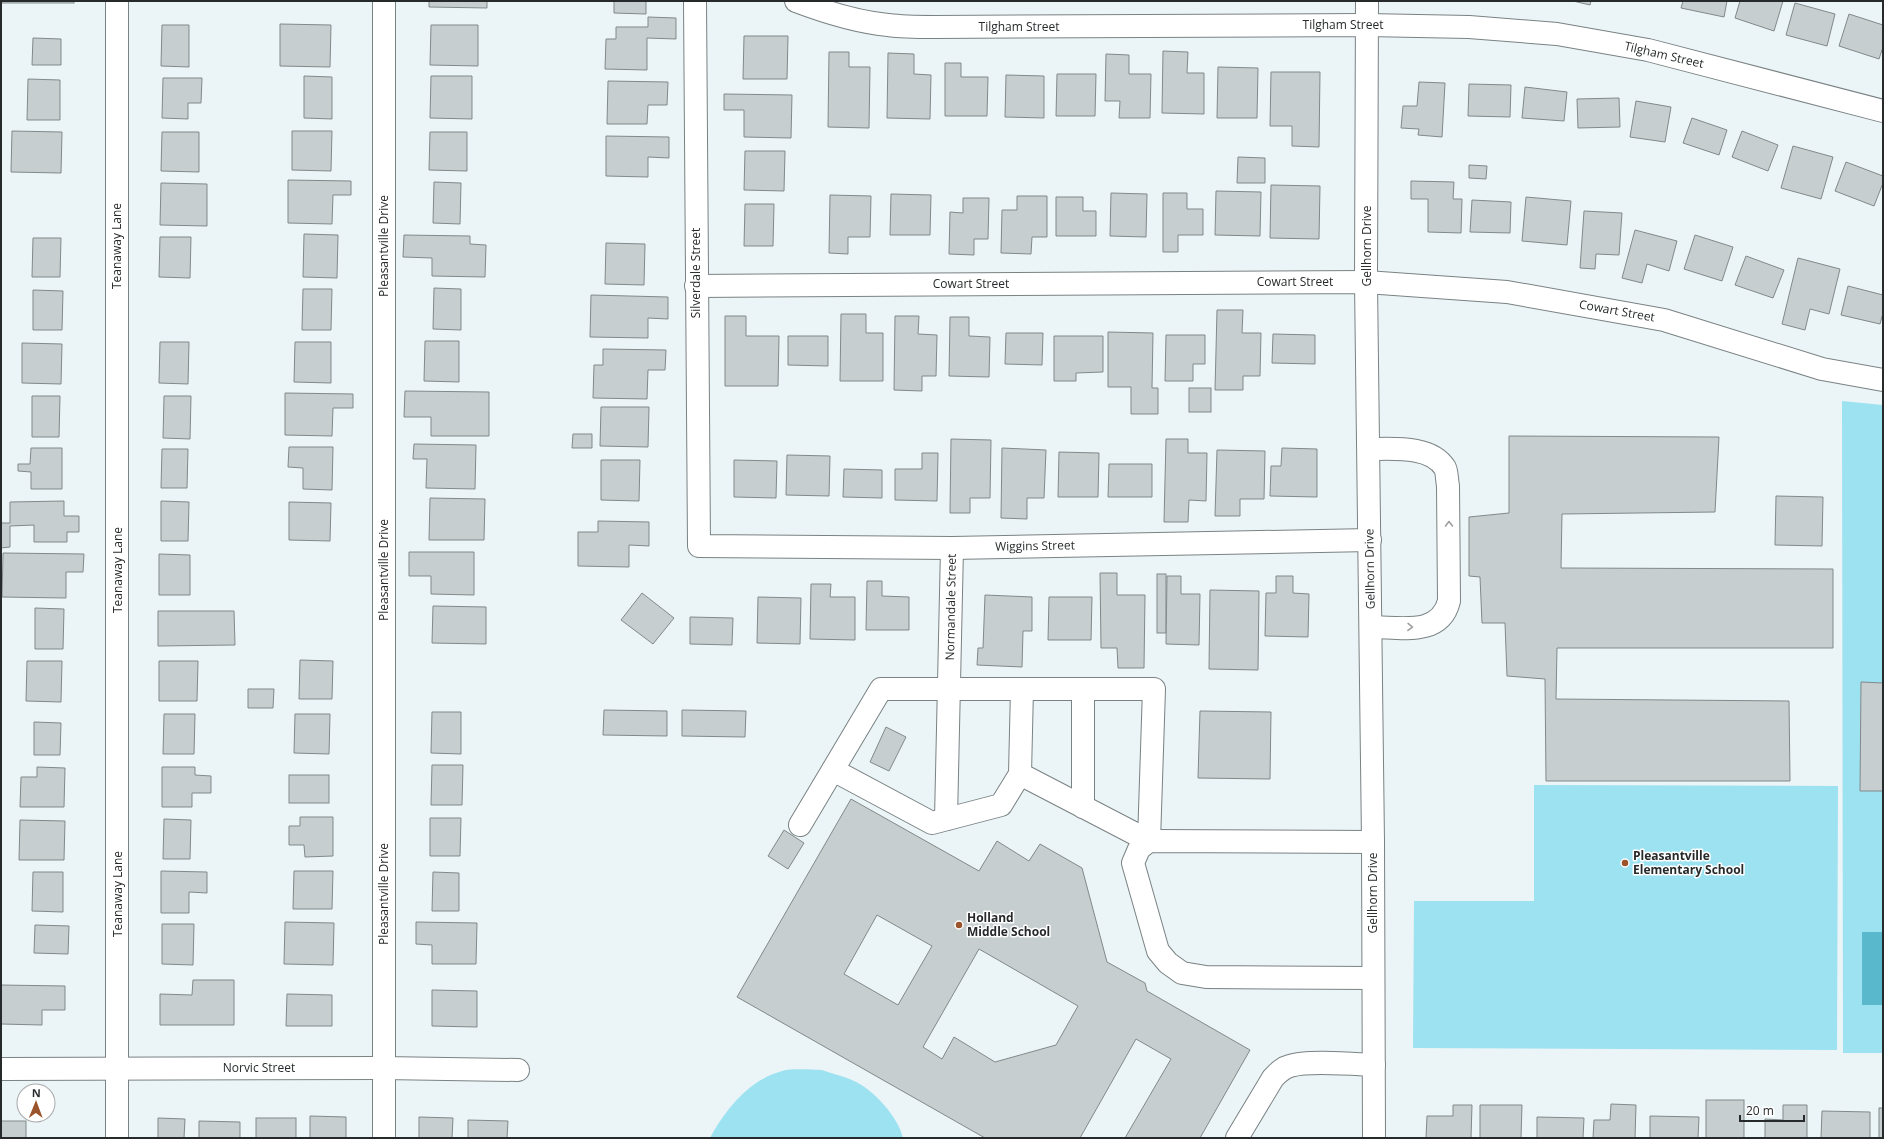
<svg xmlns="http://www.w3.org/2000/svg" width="1884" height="1139" font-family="'Open Sans',sans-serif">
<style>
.green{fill:#9de2f1}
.water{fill:#59b8cc}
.building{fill:#c6ced0;stroke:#81898b;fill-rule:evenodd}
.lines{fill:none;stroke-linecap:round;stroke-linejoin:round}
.minor-casing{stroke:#7a8283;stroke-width:24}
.minor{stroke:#fff;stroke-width:22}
.oneway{stroke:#9e9fa0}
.poi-dot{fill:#9a532b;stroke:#fff;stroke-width:1.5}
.labels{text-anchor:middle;stroke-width:3;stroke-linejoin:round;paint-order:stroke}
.street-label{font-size:12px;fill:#272a2b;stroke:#fff}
.poi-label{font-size:12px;font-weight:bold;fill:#272a2b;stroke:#fff;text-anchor:start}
</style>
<rect width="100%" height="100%" fill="#ebf4f6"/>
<g class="green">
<path d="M1842,401L1883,405V1053H1843Z"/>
<path d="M1534,785L1838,786L1837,1050L1413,1048L1414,901H1534Z"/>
<path d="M822,1070C833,1074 844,1076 854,1081C873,1089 899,1118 903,1138H710C726,1109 749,1080 782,1071C794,1068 810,1070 822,1070Z"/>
</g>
<rect class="water" x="1862" y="932" width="21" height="73"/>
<g class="building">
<rect x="1" y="1" width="73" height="2"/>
<path d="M429,1H487V8L429,7Z"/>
<path d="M614,1H646V14L614,13Z"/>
<path d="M1573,1H1591L1590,5Z"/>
<path d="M1683,1H1727L1724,17L1681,8Z"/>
<path d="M1740,1H1783L1774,31L1735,18Z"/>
<path d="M1795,3L1835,14L1827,46L1786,35Z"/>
<path d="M1849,14L1883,25V47L1879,59L1839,46Z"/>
<path d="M648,17L676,18V39L647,38V70L605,69L606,39H616V27H648Z"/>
<path d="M280,24L331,25L330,67L280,66Z"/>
<path d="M162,25H189V67L161,66Z"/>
<path d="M431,25H478V66L430,65Z"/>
<path d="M744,36H788L787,79H743Z"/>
<path d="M33,38L61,39V65H32Z"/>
<path d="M1163,51L1188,52L1187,73H1204V114L1162,113Z"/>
<path d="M829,52H849V67H870L869,128L828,127Z"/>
<path d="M888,53L914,54V74L931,75L930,119L887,118Z"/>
<path d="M1106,54L1129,55V74H1151L1150,118H1119L1120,101H1105Z"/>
<path d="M945,63H961V77H988L987,116H945Z"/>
<path d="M1218,67L1258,68L1257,118H1217Z"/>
<path d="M1271,72H1320L1319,147L1292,146V126H1270Z"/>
<path d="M1057,74H1096L1095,116H1056Z"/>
<path d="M1006,75L1044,76V118L1005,117Z"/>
<path d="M304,76L332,77V119L304,118Z"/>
<path d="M431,76H472V119L430,118Z"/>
<path d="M163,78H202L201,103H188V119L162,118Z"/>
<path d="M28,79L60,80V120H27Z"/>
<path d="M608,81L668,82L667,105H648L647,124H607Z"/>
<path d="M1419,82L1445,83L1442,137L1418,135L1419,129L1401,128L1403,106H1417Z"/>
<path d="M1469,84L1511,85L1510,117L1468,116Z"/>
<path d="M1525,87L1567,92L1564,121L1522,118Z"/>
<path d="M724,94L792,95L791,138L744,137V110H724Z"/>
<path d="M1619,98L1620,127L1578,128L1577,99Z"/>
<path d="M1636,101L1671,107L1665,142L1630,137Z"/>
<path d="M1692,118L1727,130L1719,155L1683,143Z"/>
<path d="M12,131L62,132L61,173L11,172Z"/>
<path d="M292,131H332L331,171L292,170Z"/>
<path d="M1742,131L1778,145L1768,171L1732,157Z"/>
<path d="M162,132H199V172L161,171Z"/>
<path d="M430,132H467V171L429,170Z"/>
<path d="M606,136L669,137V158L648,157V177L606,176Z"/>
<path d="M1793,146L1833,157L1821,199L1781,188Z"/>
<path d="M745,151H785L784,191L744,190Z"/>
<path d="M1238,157L1265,158V183H1237Z"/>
<path d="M1846,162L1883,176V183L1874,206L1835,191Z"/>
<path d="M1469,165L1487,166L1486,179L1469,178Z"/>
<path d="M288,180L351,181V195H333L332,224L288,223Z"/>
<path d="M1411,181L1454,182L1453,199H1462L1461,233L1428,232V199H1411Z"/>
<path d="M434,182L461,183L460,224L433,223Z"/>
<path d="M161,183L207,184V226L160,225Z"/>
<path d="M1271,185L1320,186L1319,239L1270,238Z"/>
<path d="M1216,191L1261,192L1260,236L1215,235Z"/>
<path d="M1111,193L1147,194L1146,237L1110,236Z"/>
<path d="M1163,193H1187V209H1203V235H1178V252H1163Z"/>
<path d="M891,194L931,195L930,235H890Z"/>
<path d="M830,195L871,196L870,237H848V254L829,253Z"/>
<path d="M1017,196H1047V237H1032L1031,254L1001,253L1002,210H1017Z"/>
<path d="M1056,197H1083V211H1096V236H1056Z"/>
<path d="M1526,197L1571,201L1567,245L1522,241Z"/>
<path d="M963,198H989L988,239H974V255L949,254L950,212L963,213Z"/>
<path d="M1472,200L1511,202L1510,233L1470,232Z"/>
<path d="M745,204H774L773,246H744Z"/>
<path d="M1584,211L1622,213L1619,255L1596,254L1595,269L1580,268Z"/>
<path d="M1635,230L1677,241L1669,271L1647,264L1642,283L1622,278Z"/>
<path d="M304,234L338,235L337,278L303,277Z"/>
<path d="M404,235L470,236V244L486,245L485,277L432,276V258L403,257Z"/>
<path d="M1695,235L1733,247L1722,281L1684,269Z"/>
<path d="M160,237H191L190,278L159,277Z"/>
<path d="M33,238H61L60,277H32Z"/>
<path d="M606,243L645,244L644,285L605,284Z"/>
<path d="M1746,256L1784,270L1773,298L1735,285Z"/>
<path d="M1798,258L1840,269L1829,314L1810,309L1805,330L1782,324Z"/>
<path d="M1848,286L1883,295V313L1880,324L1841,315Z"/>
<path d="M434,288L461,289V330L433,329Z"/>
<path d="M303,289H332L331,330H302Z"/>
<path d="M33,290L63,291L62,330H33Z"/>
<path d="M591,295L668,297V319L648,318V338L590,337Z"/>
<path d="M1217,310H1243L1242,333H1261L1260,376H1243V390H1215Z"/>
<path d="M841,314H866V333H883V381H840Z"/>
<path d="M725,316H746V336H779L778,386H725Z"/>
<path d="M895,316H919L918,334L937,335L936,376H922V391L894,390Z"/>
<path d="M950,317H969V336L990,337L989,377L949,376Z"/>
<path d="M1108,332L1153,333L1152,388H1158V414H1131V387H1108Z"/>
<path d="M1006,333H1043L1042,365L1005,364Z"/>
<path d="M1273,334L1315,335V364L1272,363Z"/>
<path d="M1166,335H1205V364H1193V381H1165Z"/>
<path d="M788,336H828V366L788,365Z"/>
<path d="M1054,336H1103V372L1076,373V381H1054Z"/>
<path d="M425,341H459V382L424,381Z"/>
<path d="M160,342H189L188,384L159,383Z"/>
<path d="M295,342H331V383L294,382Z"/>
<path d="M22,343L62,344L61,384L22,383Z"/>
<path d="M603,349L666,350L665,370H648L647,399L593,398L594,365H603Z"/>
<rect x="1189" y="388" width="22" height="24"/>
<path d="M405,391L489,392V436H431V417H404Z"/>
<path d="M285,393L353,394V408H333L332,436L285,435Z"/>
<path d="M32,396H60L59,437H32Z"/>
<path d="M164,396H191L190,439L163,438Z"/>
<path d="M601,407H649L648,447L600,446Z"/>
<path d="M573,434H592V448H572Z"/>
<path d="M1509,436L1719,437L1715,512L1562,514L1561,568L1833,569V648H1557L1556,699L1789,701L1790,781H1546L1545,679L1507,676L1505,623H1482L1480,577L1469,576V517L1509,513Z"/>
<path d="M951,439L991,440L990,498H970V513H950Z"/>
<path d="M1166,439H1188V453H1207L1206,501L1189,500L1188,522H1164Z"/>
<path d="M414,444L476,445L475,489L426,488L427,459H413Z"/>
<path d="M289,447H333L332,490L303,489V468L288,467Z"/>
<path d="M31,448H62V489H31V472L18,471V464H30Z"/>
<path d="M1002,448L1046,450L1044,498H1027V519L1001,518Z"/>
<path d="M1282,448L1317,449V497L1270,496L1271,466H1281Z"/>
<path d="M162,449H188L187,488H161Z"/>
<path d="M1217,450L1265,451L1264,499H1240V516H1215Z"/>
<path d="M1059,452L1099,453L1098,497H1058Z"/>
<path d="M922,453H938L937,501L895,500V469H922Z"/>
<path d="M787,455L830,456L829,496L786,495Z"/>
<path d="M601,460H640L639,501L601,500Z"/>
<path d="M734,460L777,461L776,498L734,497Z"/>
<path d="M1109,464H1152V497H1108Z"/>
<path d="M844,469L882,470V498L843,497Z"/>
<path d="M1776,496L1823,497L1822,546L1775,545Z"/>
<path d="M430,498L485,499L484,540H429Z"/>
<path d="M64,501V516H79V532H67V542H34V525L10,526V547L1,548V523H10V502Z"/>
<path d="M161,501L189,502L188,541H161Z"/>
<path d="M289,502L331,503L330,541L289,540Z"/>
<path d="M598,521L649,522V546L629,545V567L578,566V532H598Z"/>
<path d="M409,552H474V595L431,594V576H409Z"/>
<path d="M3,553L84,554L83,572H66V598L2,597Z"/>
<path d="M159,554L190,555V595H159Z"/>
<path d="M1100,573H1117V595H1145L1144,668H1118L1117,648H1101Z"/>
<rect x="1157" y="574" width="9" height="59"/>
<path d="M1167,576H1181V594H1200L1199,645L1166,644Z"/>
<path d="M1276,576H1293V593L1309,594L1308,637L1265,636L1266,593H1276Z"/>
<path d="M867,581H882V596L909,597V630H866Z"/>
<path d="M811,584H831L830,597H855V640L810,639Z"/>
<path d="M1210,590L1259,591L1258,670L1209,669Z"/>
<path d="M642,593L674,618L653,644L621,620Z"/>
<path d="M985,595L1032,597V631H1023L1022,667L977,665L978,648H983Z"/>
<path d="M758,597L801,598L800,644L757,643Z"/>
<path d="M1049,597H1092L1091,640H1048Z"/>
<path d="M433,606L486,607V644L432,643Z"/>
<path d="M35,608L64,609L63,649H35Z"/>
<path d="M158,611H234L235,645L158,646Z"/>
<path d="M690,617L733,618L732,645L690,644Z"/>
<path d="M300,660L333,661L332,699H299Z"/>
<path d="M27,661H62L61,702L26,701Z"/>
<path d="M159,661H198L197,701H159Z"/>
<path d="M1861,682L1883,683V791H1860Z"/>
<path d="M248,689H274L273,708H248Z"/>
<path d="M604,710L667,711V736L603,735Z"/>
<path d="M682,710L746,711L745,737L682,736Z"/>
<path d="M1200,711L1271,712L1270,779L1198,778Z"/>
<path d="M432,712H461V754L431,753Z"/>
<path d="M164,714H195L194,754H163Z"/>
<path d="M295,714H330L329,754L294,753Z"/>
<path d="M34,722L61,723L60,755H34Z"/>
<path d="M886,727L906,737L889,771L870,762Z"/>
<path d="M432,765H463L462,805H431Z"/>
<path d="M37,767L65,768L64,807H20L21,777H37Z"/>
<path d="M162,767H195V775L211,776V793H192V807H162Z"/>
<rect x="289" y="775" width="40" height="28"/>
<path d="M851,799L979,871L997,841L1029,861L1040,844L1082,868L1107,962L1145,983L1147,991L1250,1050L1200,1138H1125L1171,1059L1136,1039L1080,1138H985L737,997ZM877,915L932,946L898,1005L844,974ZM979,949L1078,1006L1056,1045L995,1062L954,1037L942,1059L923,1047Z"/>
<path d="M300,817H333V856L305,857L304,845H289V826H300Z"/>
<path d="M430,818H461L460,856H430Z"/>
<path d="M164,819L191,820L190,859H163Z"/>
<path d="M20,820L65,821L64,860H19Z"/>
<path d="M784,830L804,843L788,869L768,856Z"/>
<path d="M161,871L207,872V893L189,892V913H161Z"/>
<path d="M294,871H333L332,909H293Z"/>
<path d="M33,872H63V912L32,911Z"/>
<path d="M433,872L459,873V911H432Z"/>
<path d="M285,922L334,923L333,965L284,964Z"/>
<path d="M416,922L477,923L476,964H432V945L416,944Z"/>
<path d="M162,924H194L193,965L162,964Z"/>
<path d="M35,925L69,926L68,954L34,953Z"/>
<path d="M193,980H234V1025H160V994L192,995Z"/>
<path d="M1,985L65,986V1010H42V1025L1,1024Z"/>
<path d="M432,990L477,991V1027L432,1026Z"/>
<path d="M287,994L332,995V1026H286Z"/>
<rect x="1706" y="1100" width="38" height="38"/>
<path d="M1611,1104L1636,1105L1635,1138H1593L1594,1120H1610Z"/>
<path d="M1453,1105H1472L1471,1138H1426L1427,1116H1453Z"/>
<path d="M1480,1105H1522L1521,1138H1480Z"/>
<path d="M1783,1105H1807V1138H1765V1119L1783,1120Z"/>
<rect x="1879" y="1108" width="4" height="30"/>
<path d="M1822,1111L1870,1112V1138H1821Z"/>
<path d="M310,1116L346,1117V1138H310Z"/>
<path d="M1650,1116L1699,1117L1698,1138H1650Z"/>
<path d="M419,1117L453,1118L452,1138H419Z"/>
<path d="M1537,1117L1584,1118L1583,1138H1537Z"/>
<path d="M158,1118L185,1119L184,1138H158Z"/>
<rect x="256" y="1118" width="40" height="20"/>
<path d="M468,1120L508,1121L507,1138H468Z"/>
<rect x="1" y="1121" width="25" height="17"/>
<path d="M199,1121L240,1122V1138H199Z"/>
</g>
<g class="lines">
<g class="minor-casing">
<g id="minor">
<path d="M695,1L699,546L952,548L1370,540"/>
<path d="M796,1C825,12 857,22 888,25C903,27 919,27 934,27L1367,25L1469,27L1557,34L1648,50L1883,111"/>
<path d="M1367,1L1366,282L1373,842L1374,1138"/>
<path d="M696,286L1366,282L1507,292L1664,320L1822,369L1883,380"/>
<path d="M1369,449C1392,449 1431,445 1445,468C1447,472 1447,481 1448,486L1449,601C1440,637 1400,627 1371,627"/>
<path d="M1083,689V807"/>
<path d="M833,770L932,823L1001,805L1020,774L1022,689"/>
<path d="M946,819L952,548"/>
<path d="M800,825L881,689H1154L1149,841L1020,774"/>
<path d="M1373,842L1149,841L1139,849L1133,863L1158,951L1168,963L1182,973L1206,977L1373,978"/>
<path d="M1,1069L383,1068L518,1070"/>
<path d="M117,1138V1"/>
<path d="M384,1138V1"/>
<path d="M1237,1138L1273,1078C1278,1073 1282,1068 1290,1066C1307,1060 1354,1064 1374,1065"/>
</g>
</g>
<use href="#minor" class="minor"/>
</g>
<defs><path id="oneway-chevron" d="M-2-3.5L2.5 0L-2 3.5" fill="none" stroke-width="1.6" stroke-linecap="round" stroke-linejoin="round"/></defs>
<g class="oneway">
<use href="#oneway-chevron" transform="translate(1449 524) rotate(-90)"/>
<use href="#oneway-chevron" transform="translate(1410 627) rotate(1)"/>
</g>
<g class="poi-dot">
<circle cx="1625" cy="863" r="4"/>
<circle cx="959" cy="925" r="4"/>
</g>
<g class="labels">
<g class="street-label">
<text x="1343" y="29">Tilgham Street</text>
<text x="1019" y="31">Tilgham Street</text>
<text transform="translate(1664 55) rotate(13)" y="4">Tilgham Street</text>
<text transform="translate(117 246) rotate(-90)" y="4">Teanaway Lane</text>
<text transform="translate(384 246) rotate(-90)" y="4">Pleasantville Drive</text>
<text transform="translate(1367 246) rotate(-90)" y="4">Gellhorn Drive</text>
<text transform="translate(696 273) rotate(-90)" y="4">Silverdale Street</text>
<text x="1295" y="286">Cowart Street</text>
<text x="971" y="288">Cowart Street</text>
<text transform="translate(1617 311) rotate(10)" y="4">Cowart Street</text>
<text transform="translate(1035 546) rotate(-1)" y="4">Wiggins Street</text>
<text transform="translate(1370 569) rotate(-91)" y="4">Gellhorn Drive</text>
<text transform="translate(118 570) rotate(-90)" y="4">Teanaway Lane</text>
<text transform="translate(384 570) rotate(-90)" y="4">Pleasantville Drive</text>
<text transform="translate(951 607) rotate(-89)" y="4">Normandale Street</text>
<text transform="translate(1373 893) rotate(-90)" y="4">Gellhorn Drive</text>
<text transform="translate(118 894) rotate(-90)" y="4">Teanaway Lane</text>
<text transform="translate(384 894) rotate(-90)" y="4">Pleasantville Drive</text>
<text x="259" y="1072">Norvic Street</text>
</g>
<g class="poi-label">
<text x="1633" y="860">Pleasantville<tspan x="1633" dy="14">Elementary School</tspan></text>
<text x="967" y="922">Holland<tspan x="967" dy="14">Middle School</tspan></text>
</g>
</g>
<rect width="1884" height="1139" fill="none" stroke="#272a2b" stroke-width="4"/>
<g transform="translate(36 1103) rotate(1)"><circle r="19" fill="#ffffff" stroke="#a9aaaa"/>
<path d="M0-3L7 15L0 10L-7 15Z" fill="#9a532b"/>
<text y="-6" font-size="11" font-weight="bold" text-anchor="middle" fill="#272a2b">N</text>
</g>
<path d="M1740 1115v6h64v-6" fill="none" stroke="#272a2b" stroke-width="2"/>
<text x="1746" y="1115" font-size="12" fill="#272a2b" stroke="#ffffff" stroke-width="3" paint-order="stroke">20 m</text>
</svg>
